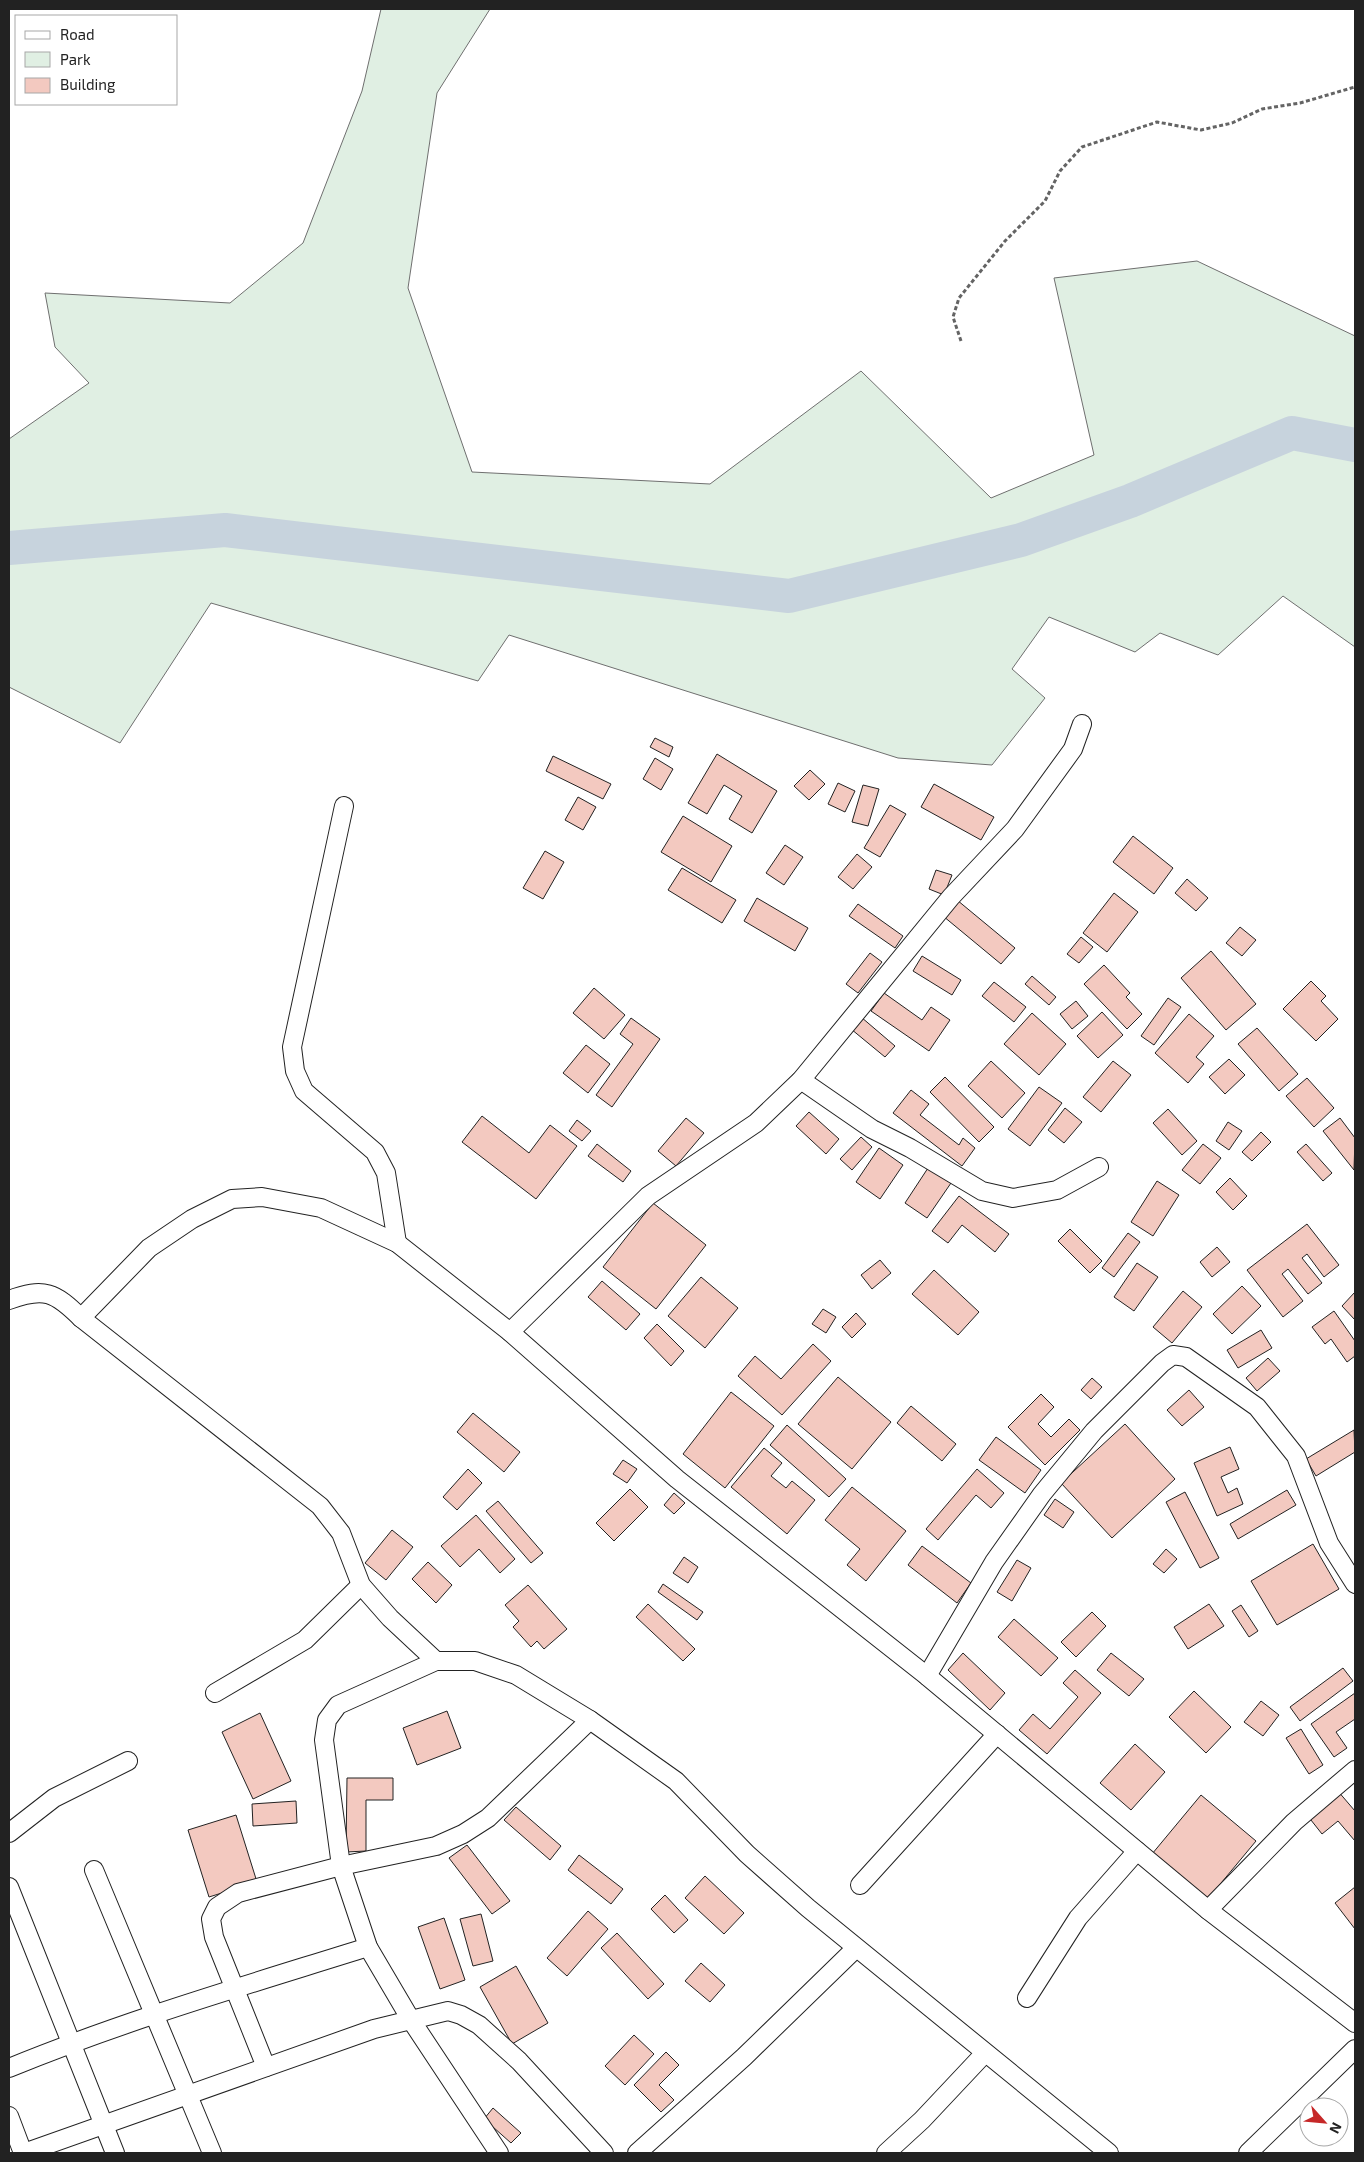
<svg xmlns="http://www.w3.org/2000/svg" width="1364" height="2162" font-family="'Exo 2',sans-serif">
<style>
.green{fill:#e0efe3;stroke:#6f6f6f}
.lines{fill:none;stroke-linecap:round;stroke-linejoin:round}
.river{stroke:#c7d3dd;stroke-width:34}
.building{fill:#f3c9c0;stroke:#222}
.minor-casing{stroke:#222;stroke-width:20}
.path{stroke:#646464;stroke-width:3;stroke-dasharray:4 2.5;stroke-linecap:butt}
.minor{stroke:#fff;stroke-width:18}
</style>
<rect width="100%" height="100%" fill="#fff"/>
<path class="green" d="M381,9H490L437,93L408,288L472,472L710,484L861,371L991,498L1094,455L1054,278L1197,261L1355,336V647L1283,596L1218,655L1160,633L1135,652L1049,617L1012,669L1045,698L992,765L898,758L509,635L478,681L211,603L120,743L9,687V439L89,383L55,347L45,293L230,303L303,243L362,91Z"/>
<g class="lines">
<path class="river" d="M9,548L225,530L789,596L1021,540L1130,501L1292,433L1355,445"/>
</g>
<g class="building">
<path d="M655,738L673,747L669,757L650,747Z"/>
<path d="M717,754L777,791L752,833L729,819L742,796L724,785L707,814L688,803Z"/>
<path d="M553,756L611,784L603,799L546,771Z"/>
<path d="M655,758L673,769L661,790L643,779Z"/>
<path d="M810,770L825,784L809,800L794,786Z"/>
<path d="M838,783L855,791L845,812L828,804Z"/>
<path d="M934,784L994,817L981,840L921,807Z"/>
<path d="M863,785L879,789L868,826L852,822Z"/>
<path d="M578,797L596,807L583,830L565,820Z"/>
<path d="M890,805L906,814L880,857L864,848Z"/>
<path d="M683,816L732,846L711,882L661,852Z"/>
<path d="M1133,836L1173,868L1154,894L1113,862Z"/>
<path d="M785,845L803,857L784,885L766,873Z"/>
<path d="M545,851L564,862L543,899L523,888Z"/>
<path d="M857,854L872,867L853,889L838,877Z"/>
<path d="M682,868L736,900L722,923L668,890Z"/>
<path d="M936,870L952,875L944,895L929,889Z"/>
<path d="M1187,879L1208,898L1196,911L1175,893Z"/>
<path d="M1114,893L1138,912L1107,952L1083,933Z"/>
<path d="M757,898L808,928L795,951L744,921Z"/>
<path d="M957,900L1015,948L1001,964L943,916Z"/>
<path d="M858,904L903,936L895,948L849,916Z"/>
<path d="M1240,927L1256,940L1242,956L1226,943Z"/>
<path d="M1081,937L1093,947L1079,963L1067,954Z"/>
<path d="M1211,951L1256,1004L1226,1030L1181,978Z"/>
<path d="M870,953L882,962L858,993L846,984Z"/>
<path d="M922,956L961,980L952,995L913,971Z"/>
<path d="M1104,965L1130,993L1126,997L1142,1014L1127,1029L1084,984Z"/>
<path d="M1032,976L1056,997L1049,1005L1025,984Z"/>
<path d="M1311,981L1326,996L1321,1001L1338,1019L1316,1041L1283,1009Z"/>
<path d="M994,982L1026,1007L1014,1022L982,996Z"/>
<path d="M594,988L625,1015L604,1039L573,1013Z"/>
<path d="M884,993L922,1020L931,1007L950,1020L929,1051L871,1011Z"/>
<path d="M1168,998L1181,1007L1154,1045L1141,1036Z"/>
<path d="M1076,1001L1088,1016L1072,1029L1060,1014Z"/>
<path d="M1102,1012L1123,1035L1098,1058L1077,1036Z"/>
<path d="M1032,1013L1066,1044L1039,1075L1004,1044Z"/>
<path d="M1189,1014L1214,1036L1196,1057L1204,1064L1188,1083L1155,1053Z"/>
<path d="M861,1017L895,1046L885,1057L851,1029Z"/>
<path d="M631,1018L660,1039L612,1107L596,1095L633,1044L620,1034Z"/>
<path d="M1257,1028L1298,1074L1279,1091L1238,1044Z"/>
<path d="M586,1045L610,1064L588,1093L563,1073Z"/>
<path d="M1229,1059L1245,1075L1225,1094L1209,1077Z"/>
<path d="M991,1061L1025,1093L1002,1118L968,1086Z"/>
<path d="M1113,1061L1131,1075L1101,1112L1083,1097Z"/>
<path d="M945,1077L994,1127L979,1142L930,1092Z"/>
<path d="M1307,1078L1334,1108L1314,1127L1286,1096Z"/>
<path d="M1039,1087L1062,1103L1030,1146L1008,1129Z"/>
<path d="M911,1090L929,1104L920,1115L959,1145L963,1138L975,1148L962,1166L893,1113Z"/>
<path d="M1065,1108L1082,1122L1064,1143L1048,1130Z"/>
<path d="M1168,1109L1197,1141L1182,1155L1153,1123Z"/>
<path d="M809,1112L839,1139L826,1154L796,1126Z"/>
<path d="M482,1116L529,1153L550,1125L577,1146L536,1199L462,1142Z"/>
<path d="M686,1118L704,1133L676,1166L658,1151Z"/>
<path d="M1340,1118L1355,1138L1354,1170L1323,1131Z"/>
<path d="M577,1120L591,1131L582,1141L569,1131Z"/>
<path d="M1228,1122L1242,1131L1229,1150L1216,1141Z"/>
<path d="M1261,1132L1271,1142L1252,1161L1242,1152Z"/>
<path d="M861,1137L872,1147L852,1170L840,1159Z"/>
<path d="M597,1144L631,1171L623,1182L588,1156Z"/>
<path d="M1203,1144L1221,1158L1200,1184L1182,1170Z"/>
<path d="M1306,1144L1332,1173L1323,1181L1297,1152Z"/>
<path d="M879,1148L903,1165L880,1199L856,1182Z"/>
<path d="M928,1168L951,1183L927,1218L905,1203Z"/>
<path d="M1230,1178L1247,1196L1233,1210L1216,1192Z"/>
<path d="M1157,1181L1179,1195L1153,1236L1131,1222Z"/>
<path d="M959,1196L1009,1234L995,1252L962,1225L948,1243L932,1231Z"/>
<path d="M653,1203L706,1245L656,1309L603,1267Z"/>
<path d="M1307,1224L1339,1265L1324,1277L1307,1254L1302,1258L1322,1283L1308,1294L1288,1269L1282,1274L1303,1301L1283,1317L1247,1270Z"/>
<path d="M1070,1229L1102,1261L1090,1273L1058,1241Z"/>
<path d="M1128,1233L1140,1242L1114,1277L1102,1268Z"/>
<path d="M1217,1247L1230,1262L1212,1277L1200,1262Z"/>
<path d="M880,1260L891,1273L872,1289L861,1275Z"/>
<path d="M1137,1263L1158,1277L1134,1311L1114,1297Z"/>
<path d="M934,1270L979,1312L958,1335L912,1294Z"/>
<path d="M701,1277L738,1308L705,1348L668,1316Z"/>
<path d="M602,1281L640,1314L626,1330L588,1297Z"/>
<path d="M1242,1286L1261,1306L1232,1334L1213,1314Z"/>
<path d="M1183,1291L1202,1307L1172,1343L1153,1327Z"/>
<path d="M1355,1292V1320L1342,1306Z"/>
<path d="M823,1309L836,1317L826,1333L812,1324Z"/>
<path d="M1334,1311L1355,1341V1356L1347,1362L1331,1339L1325,1344L1312,1327Z"/>
<path d="M856,1313L866,1324L852,1338L842,1327Z"/>
<path d="M657,1324L684,1351L671,1366L644,1338Z"/>
<path d="M1261,1330L1272,1348L1238,1368L1227,1350Z"/>
<path d="M813,1344L831,1361L782,1415L738,1376L755,1356L781,1379Z"/>
<path d="M1268,1358L1280,1371L1257,1391L1246,1378Z"/>
<path d="M838,1377L891,1422L852,1469L798,1424Z"/>
<path d="M1092,1378L1102,1387L1091,1399L1081,1390Z"/>
<path d="M1189,1390L1204,1407L1182,1426L1167,1410Z"/>
<path d="M731,1392L774,1426L725,1488L683,1454Z"/>
<path d="M1041,1394L1054,1407L1038,1424L1051,1437L1069,1419L1080,1430L1045,1465L1008,1427Z"/>
<path d="M911,1406L956,1444L942,1461L897,1423Z"/>
<path d="M473,1413L520,1452L504,1472L457,1432Z"/>
<path d="M1125,1424L1175,1479L1112,1538L1061,1483Z"/>
<path d="M787,1425L846,1479L829,1497L770,1445Z"/>
<path d="M1354,1430L1355,1452L1316,1476L1306,1459Z"/>
<path d="M996,1437L1041,1470L1025,1493L979,1460Z"/>
<path d="M1230,1447L1239,1469L1221,1477L1228,1493L1237,1488L1243,1504L1217,1516L1194,1463Z"/>
<path d="M764,1448L782,1463L771,1476L786,1488L792,1481L815,1500L787,1534L731,1487Z"/>
<path d="M623,1460L637,1469L627,1483L613,1474Z"/>
<path d="M468,1469L482,1483L457,1510L443,1497Z"/>
<path d="M977,1469L1004,1493L991,1508L976,1495L938,1540L926,1529Z"/>
<path d="M852,1487L906,1531L866,1581L847,1565L860,1549L825,1520Z"/>
<path d="M630,1489L648,1507L614,1541L596,1523Z"/>
<path d="M1287,1490L1296,1505L1238,1539L1230,1524Z"/>
<path d="M1185,1492L1219,1558L1200,1568L1166,1502Z"/>
<path d="M674,1493L685,1503L674,1514L664,1505Z"/>
<path d="M1055,1499L1074,1512L1063,1528L1044,1515Z"/>
<path d="M498,1501L543,1553L531,1563L486,1511Z"/>
<path d="M476,1515L515,1559L500,1573L479,1549L460,1567L441,1546Z"/>
<path d="M392,1530L413,1547L386,1580L365,1563Z"/>
<path d="M1313,1544L1339,1589L1277,1625L1251,1581Z"/>
<path d="M922,1546L971,1583L957,1603L908,1565Z"/>
<path d="M1166,1549L1177,1559L1164,1573L1153,1564Z"/>
<path d="M684,1557L698,1567L688,1583L673,1573Z"/>
<path d="M1017,1560L1031,1568L1012,1601L997,1592Z"/>
<path d="M428,1562L452,1585L436,1603L412,1579Z"/>
<path d="M663,1584L703,1612L697,1620L658,1592Z"/>
<path d="M528,1585L567,1629L544,1649L537,1641L531,1647L513,1627L519,1621L505,1605Z"/>
<path d="M648,1604L695,1649L683,1661L636,1617Z"/>
<path d="M1209,1604L1224,1626L1188,1649L1174,1627Z"/>
<path d="M1241,1605L1258,1631L1249,1637L1232,1611Z"/>
<path d="M1092,1612L1106,1626L1076,1657L1061,1642Z"/>
<path d="M1014,1619L1058,1658L1041,1676L998,1637Z"/>
<path d="M963,1653L1005,1693L990,1710L948,1670Z"/>
<path d="M1111,1653L1144,1679L1129,1696L1097,1670Z"/>
<path d="M1343,1668L1353,1681L1300,1721L1290,1707Z"/>
<path d="M1075,1670L1101,1693L1047,1754L1019,1730L1033,1714L1050,1729L1078,1697L1063,1683Z"/>
<path d="M1194,1691L1231,1727L1206,1753L1169,1717Z"/>
<path d="M1355,1693V1719L1336,1732L1347,1748L1334,1757L1311,1724Z"/>
<path d="M1261,1701L1279,1715L1263,1736L1244,1722Z"/>
<path d="M447,1711L461,1748L417,1765L403,1728Z"/>
<path d="M260,1713L291,1781L253,1799L222,1732Z"/>
<path d="M1301,1729L1323,1765L1309,1774L1286,1738Z"/>
<path d="M1135,1744L1165,1772L1131,1810L1100,1783Z"/>
<path d="M347,1778H393V1800H366V1851L346,1852Z"/>
<path d="M1337,1790L1355,1811V1841L1338,1821L1322,1834L1307,1815Z"/>
<path d="M1201,1795L1256,1841L1207,1900L1152,1854Z"/>
<path d="M296,1801L297,1823L253,1826L252,1804Z"/>
<path d="M516,1807L561,1846L550,1860L504,1820Z"/>
<path d="M236,1815L257,1882L209,1897L188,1830Z"/>
<path d="M467,1845L510,1901L492,1914L449,1858Z"/>
<path d="M579,1855L623,1889L611,1904L568,1870Z"/>
<path d="M705,1876L744,1913L724,1934L685,1898Z"/>
<path d="M1355,1887V1929L1335,1903Z"/>
<path d="M665,1895L688,1920L674,1933L651,1909Z"/>
<path d="M588,1911L608,1929L567,1976L547,1958Z"/>
<path d="M481,1914L493,1961L473,1966L460,1919Z"/>
<path d="M444,1918L465,1980L440,1989L418,1927Z"/>
<path d="M617,1933L664,1984L648,1999L601,1948Z"/>
<path d="M701,1963L725,1985L710,2002L685,1981Z"/>
<path d="M516,1966L548,2023L512,2044L480,1987Z"/>
<path d="M634,2035L654,2054L625,2085L605,2066Z"/>
<path d="M666,2052L679,2065L659,2085L674,2100L661,2112L634,2085Z"/>
<path d="M493,2108L521,2133L511,2143L484,2119Z"/>
</g>
<g class="lines">
<g class="minor-casing">
<g id="minor">
<path d="M344,806L292,1047L295,1071L304,1091L375,1152L386,1173L397,1243"/>
<path d="M801,1080L872,1129L910,1148L982,1191L1013,1198L1057,1190L1099,1167"/>
<path d="M9,1300C44,1287 55,1292 81,1318L320,1506L341,1533L361,1585L390,1618L436,1661"/>
<path d="M81,1318L149,1248L192,1219L232,1199L262,1197L321,1208L397,1243L510,1332L677,1479L927,1676L1208,1910L1355,2023"/>
<path d="M510,1332L648,1196L756,1123L801,1080L951,897L1015,829L1073,749L1082,724"/>
<path d="M927,1676L994,1562L1042,1494L1094,1431L1162,1363L1173,1355L1186,1357L1257,1407L1296,1456L1329,1543L1355,1584"/>
<path d="M215,1693L305,1640L361,1585"/>
<path d="M9,1833L54,1798L128,1761"/>
<path d="M94,1870L212,2153"/>
<path d="M860,1885L997,1734"/>
<path d="M9,1887L115,2153"/>
<path d="M1208,1910L1294,1822L1355,1770"/>
<path d="M1027,1998L1078,1918L1137,1851"/>
<path d="M266,2067L214,1937L211,1919L217,1907L238,1893L341,1866L436,1846L463,1834L488,1818L590,1720"/>
<path d="M9,2068C126,2020 247,1985 368,1947"/>
<path d="M9,2116L23,2153"/>
<path d="M24,2153L374,2029L448,2011L461,2015L479,2025L519,2061L604,2153"/>
<path d="M499,2153L411,2020L368,1947L341,1866L324,1740L327,1720L338,1705L436,1661H475L516,1675L590,1720L676,1781L747,1854L808,1908L1109,2153"/>
<path d="M637,2153L744,2057L855,1949"/>
<path d="M886,2153L922,2120L985,2053"/>
<path d="M1248,2153L1355,2049"/>
</g>
</g>
<path class="path" d="M961,341L953,317L959,298L1005,241L1045,201L1060,171L1082,147L1157,122L1201,130L1232,123L1262,109L1300,103L1355,87"/>
<use href="#minor" class="minor"/>
</g>
<rect width="1364" height="2162" fill="none" stroke="#222222" stroke-width="20"/>
<rect x="15" y="15" width="162" height="90" fill="#ffffff" stroke="#a7a7a7"/>
<rect x="25" y="31" width="25" height="8" fill="#ffffff" stroke="#a7a7a7"/>
<text x="60" y="40" font-size="15" fill="#222222">Road</text>
<rect x="25" y="52" width="25" height="15" fill="#e0efe3" stroke="#a7a7a7"/>
<text x="60" y="65" font-size="15" fill="#222222">Park</text>
<rect x="25" y="78" width="25" height="15" fill="#f3c9c0" stroke="#a7a7a7"/>
<text x="60" y="90" font-size="15" fill="#222222">Building</text>
<g transform="translate(1324 2122) rotate(117)"><circle r="24" fill="#ffffff" stroke="#a7a7a7"/>
<path d="M0-4L9 19L0 12L-9 19Z" fill="#c62828"/>
<text y="-8" font-size="14" font-weight="bold" text-anchor="middle" fill="#222222">N</text>
</g>
</svg>
